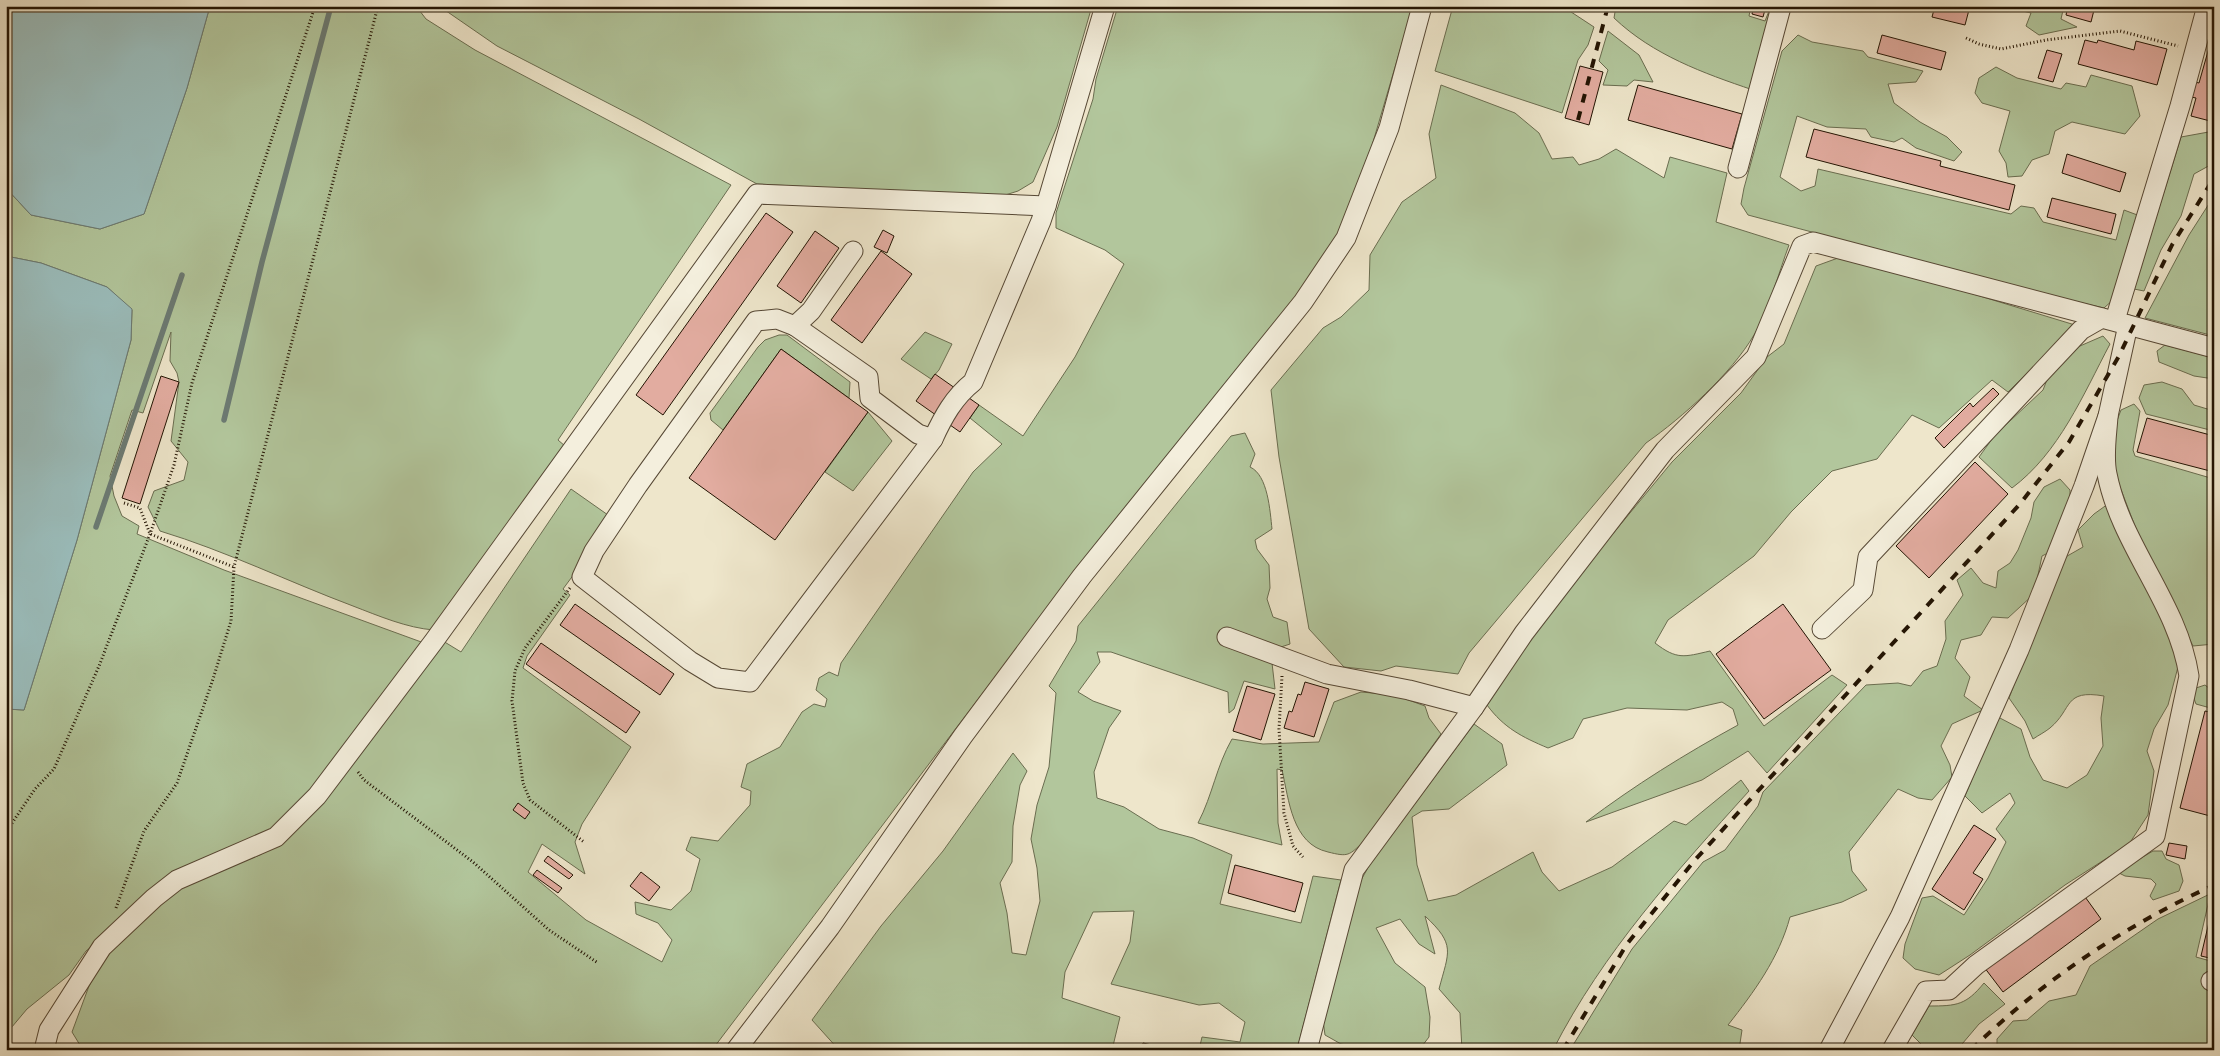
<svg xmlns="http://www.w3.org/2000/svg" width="2220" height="1056" font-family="'Gentium Book Plus',serif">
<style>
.green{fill:#b2c69c;stroke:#6a6d50}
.water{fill:#9bbebd;stroke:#6b7a73}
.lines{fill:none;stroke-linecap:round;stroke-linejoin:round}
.stream{stroke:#6b7a73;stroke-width:5.5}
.building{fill:#e2aca0;stroke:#231403}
.minor-casing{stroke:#564835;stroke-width:21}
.path{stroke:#231403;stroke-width:3;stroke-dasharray:1 2.5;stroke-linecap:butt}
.minor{stroke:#f4efdd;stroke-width:19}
.rail{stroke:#231403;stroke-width:4;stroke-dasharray:9 9;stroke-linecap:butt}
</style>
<rect width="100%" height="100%" fill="#eee6cb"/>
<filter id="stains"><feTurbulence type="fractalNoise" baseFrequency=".004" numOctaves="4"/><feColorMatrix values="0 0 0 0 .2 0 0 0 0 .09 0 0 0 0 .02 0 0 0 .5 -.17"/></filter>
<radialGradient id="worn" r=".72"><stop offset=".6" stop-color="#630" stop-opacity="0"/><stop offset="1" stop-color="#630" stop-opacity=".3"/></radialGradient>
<g class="green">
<path d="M210,6H416L426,19L475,50L731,185L558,440L565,446L434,630C407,628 379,616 353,606C289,582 226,551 160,531L148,507L154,491L184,480L188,462L171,441L179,382L177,373L170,361L171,332L143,413L132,410L110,476L114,496L122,516L139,526L137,534L224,570L424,643L334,764L291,814L265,833L114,929L86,951L69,975L27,1009L6,1034V709L24,710L77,540L131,340L132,310L107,287L41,263L6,256V188L31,215L100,229L144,214L187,88Z"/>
<path d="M439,6H1092L1057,127L1033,182L1018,191L999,197L757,184L639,119L497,46Z"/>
<path d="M1118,6H1413L1366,166L1339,234L1296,297L1095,545L712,1050H83L72,1032L89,986L108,951L167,896L189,882L260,855L289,836L443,641L461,652L571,489L608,515L577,570L563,589L570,595L527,656L523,668L631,747L582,824L575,842L585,874L542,844L528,872L586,920L662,962L672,940L658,923L636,914L635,902L671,910L691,891L700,859L686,850L691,837L718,841L750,805L751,791L741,787L747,764L780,747L802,712L814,704L825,707L827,699L816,690L819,678L829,672L838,676L841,663L973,472L1002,444L970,418L979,405L1023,436L1075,357L1124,264L1105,250L1056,228V213L1093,99L1096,79Z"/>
<path d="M1453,6H1562L1594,27L1588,45L1578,60L1562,113L1435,71Z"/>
<path d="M1616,6H1719L1720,11L1734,6H1751L1749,16L1765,21L1771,6L1776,13L1753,90C1703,73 1653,55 1614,18Z"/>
<path d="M2013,6H2064L2061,19L2077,27L2039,35L2026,26L2031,13L2015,9Z"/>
<path d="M1608,31L1639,55L1653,82L1634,80L1627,86L1603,85L1608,70L1599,61Z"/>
<path d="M1798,35L1812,42L1863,51L1868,57L1923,71L1916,82L1888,84L1894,103L1920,122L1947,137L1962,152L1954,161L1916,148L1902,138L1894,142L1871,137L1866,129L1827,127L1797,116L1780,177L1801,191L1815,186L1818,169L2011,214L2021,206L2034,208L2043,222L2116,240L2124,210L2140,216L2114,299L2104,308L2056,297L1748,215L1741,204L1744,188L1782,51Z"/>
<path d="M1996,67L2017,78L2061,89L2066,83L2086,87L2091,75L2132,86L2140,116L2125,134L2072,122L2055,131L2049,154L2032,160L2022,176L2008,177L2006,163L1999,151L2010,111L1982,103L1975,93L1979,78Z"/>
<path d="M1441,85L1515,113L1539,133L1552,159L1573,157L1579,165L1599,159L1616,149L1664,178L1670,157L1727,173L1716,222L1789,245C1779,272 1768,312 1754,335C1731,374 1683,417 1646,443L1469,653L1458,674L1396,666L1381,671L1344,667L1309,629L1279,457L1271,390L1323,328L1341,317L1369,290L1370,255L1402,202L1436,178L1429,134Z"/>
<path d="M2214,131V163L2194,174L2181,216L2161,250L2144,291L2134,289L2181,137Z"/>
<path d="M2214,196V336L2145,318L2189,235Z"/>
<path d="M1838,258L1934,282L2075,325L2008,392L1992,380L1939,428L1912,415L1877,459L1832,471L1791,512L1754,556L1668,620L1655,643C1677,660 1684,657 1710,651L1764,726L1832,675L1847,685L1767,773L1748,751L1702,780L1586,822C1635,785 1685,754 1738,725L1733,709L1722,702L1687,710L1627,708L1583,719L1573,738L1548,748C1522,737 1504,728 1487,705L1530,634L1592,559L1672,462L1741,393L1767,357L1784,344L1816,266Z"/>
<path d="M925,332L952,344L939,370L931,379L901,359Z"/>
<path d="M779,335H787L850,382L849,398L781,349L723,430L711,420L710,413L758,347L765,340Z"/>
<path d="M2103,336L2110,344C2083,395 2059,453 2012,488L1979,457L1995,435L2043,390L2050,372L2073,349Z"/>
<path d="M2165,345L2214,358V379L2194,376L2159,362L2157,351Z"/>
<path d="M2162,382L2182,389L2194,405L2214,411V431L2146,414L2139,398L2144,385Z"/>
<path d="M2134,404L2140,411L2133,450L2135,456L2214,479V644L2193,646L2138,534L2120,487L2112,459L2113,431L2121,410Z"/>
<path d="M868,412L892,441L853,491L825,472Z"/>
<path d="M1245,433L1255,454L1250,467C1268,475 1270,511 1272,529L1255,540L1257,549L1269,565L1270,588L1267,599L1273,617L1287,622L1290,644L1278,648L1227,630L1217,638L1272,663L1275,689L1244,681L1234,709L1229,713L1228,692L1111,652H1097L1100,662L1078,692L1093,701L1121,711L1109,728L1094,772L1097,798L1124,807L1159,829L1193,838L1232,855L1220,904L1301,923L1313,876L1341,880L1297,1050H1199L1202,1037L1240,1042L1245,1022L1219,1003L1199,1005L1111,984L1130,942L1134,911L1093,912L1065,972L1062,998L1120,1017L1112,1050H839L812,1020L881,926L943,851L1013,753L1027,771L1020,785L1013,826L1012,862L1000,883L1007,913L1012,953L1026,955L1040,901L1037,868L1031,839L1037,805L1049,767L1056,693L1049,686L1076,641L1078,626L1231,436Z"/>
<path d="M2060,479L2070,490V506L2054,550L2042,556L2034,594L2008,618L1992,617L1981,635L1961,640L1955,658L1970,677L1964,696L1983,710L1952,724L1941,746L1950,765L1952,777L1932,800L1918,798L1898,789L1849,852L1852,871L1867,890L1842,902L1790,917C1779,958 1754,992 1728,1025L1742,1030L1739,1050H1570L1632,949L1703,862L1725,850L1758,806L1763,792L1866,685L1898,683L1911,686L1923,671L1937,666L1946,639L1945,621L1963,595L1957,580L1971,568L1983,583L1996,588L1998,571L2010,563L2018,550L2031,518L2034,502L2044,487Z"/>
<path d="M2108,504L2169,629L2179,663L2168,705L2154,729L2147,751L2154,771L2148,815L2129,844L2065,885L1970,955L1939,975L1915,969L1903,958L1905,944L1922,898L1933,896L1964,915L1988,878L2006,842L1996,829L2015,803L2010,793L1982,813L1965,796L1998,717L2021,729L2030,757L2043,780L2067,788L2087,775L2103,746L2101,718L2104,696C2063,689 2073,709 2050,728C2045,732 2039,735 2033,739L2025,721L2009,698L2062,559L2083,547L2078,530L2094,514Z"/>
<path d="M2205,685L2214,692V709L2196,704L2193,696L2196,688Z"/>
<path d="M1361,692L1395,695L1425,706L1429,718L1441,734L1364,841C1349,856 1348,857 1328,852C1292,844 1289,800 1282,770L1277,769L1278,823L1282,845L1198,823C1213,794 1216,767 1232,739L1263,744L1319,742L1334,702Z"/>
<path d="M1474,724L1502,744L1507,765L1449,809L1422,811L1412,817L1417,865L1428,901L1456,895L1533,852L1542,872L1559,891L1612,867L1674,821L1686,825L1741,780L1749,791C1676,872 1603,952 1553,1050H1462L1460,1013L1439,989C1449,951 1456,945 1425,916L1435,954L1419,944L1400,919L1376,928L1395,963L1425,987L1430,1017L1429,1037L1419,1050H1362L1363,1048L1341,1044L1325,1035L1322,1013L1360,882L1370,864Z"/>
<path d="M2153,851H2162L2166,859L2179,865L2183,881L2179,891L2153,900L2150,896L2156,884L2151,879L2125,876L2117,872Z"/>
<path d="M2214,892V901L2209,900L2196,957L2214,962V974L2206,973L2203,983L2214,986V1050H1997V1039L2013,1021L2027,1020L2049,1001L2076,995L2090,966L2158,919Z"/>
<path d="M1984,983L2005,1004L1979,1024L1957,1050H1927L1912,1035L1929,1006C1957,1006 1966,1005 1984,983Z"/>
</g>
<g class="water">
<path d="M6,6H210L187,88L144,214L100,229L31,215L6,188Z"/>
<path d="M6,256L41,263L107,287L132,309L131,340L77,540L24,710L6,709Z"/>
</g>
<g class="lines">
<g class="stream">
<path d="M224,420L262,262L331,6"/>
<path d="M96,527L182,275"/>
</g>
</g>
<g class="building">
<path d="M1754,6H1766L1763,17L1752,14Z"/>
<path d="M1935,6H1970L1965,25L1932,17Z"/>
<path d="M2068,6H2095L2091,22L2066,15Z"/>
<path d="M2214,30V122L2191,116L2196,98L2191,97L2195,82L2199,83Z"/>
<path d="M1882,35L1946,52L1941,70L1877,53Z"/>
<path d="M2085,40L2097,43L2098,40L2134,50L2136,41L2167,49L2157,85L2078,64Z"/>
<path d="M2047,50L2062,54L2053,82L2038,78Z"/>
<path d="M1580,66L1603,72L1589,125L1565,118Z"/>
<path d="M1638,85L1742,114L1732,149L1628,120Z"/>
<path d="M1814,129L1941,161L1940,166L2015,185L2009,210L1806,157Z"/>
<path d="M2067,154L2126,173L2120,192L2062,173Z"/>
<path d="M2052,198L2116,214L2111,234L2047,217Z"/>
<path d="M766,213L793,232L663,415L636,395Z"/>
<path d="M883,230L894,236L887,253L874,247Z"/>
<path d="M815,231L839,248L801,303L777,286Z"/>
<path d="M881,251L912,274L862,343L831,320Z"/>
<path d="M781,349L868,412L775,540L689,478Z"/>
<path d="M935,374L979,405L960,432L916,401Z"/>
<path d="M161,376L179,382L140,504L122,498Z"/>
<path d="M1993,388L1999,394L1944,448L1935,438L1970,403L1973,407Z"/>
<path d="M2147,418L2214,436V472L2137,452Z"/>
<path d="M1975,462L2008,494L1929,578L1896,546Z"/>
<path d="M575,604L674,674L660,695L560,625Z"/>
<path d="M1783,604L1831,670L1764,719L1716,654Z"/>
<path d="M541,643L640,712L626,733L526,664Z"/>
<path d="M1305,682L1329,689L1314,737L1284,728L1289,711L1292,712L1298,694L1301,695Z"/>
<path d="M1247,686L1275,694L1261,740L1233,731Z"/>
<path d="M2205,711L2214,713V817L2180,808Z"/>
<path d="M518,803L530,812L525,819L513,810Z"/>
<path d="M1974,825L1996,839L1973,873L1983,879L1964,910L1932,889Z"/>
<path d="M2169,843L2187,846L2185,859L2166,855Z"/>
<path d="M548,856L573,875L569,879L544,861Z"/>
<path d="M1235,865L1303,883L1295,912L1228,893Z"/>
<path d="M537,870L562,888L558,893L533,875Z"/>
<path d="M641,872L660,887L649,901L630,886Z"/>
<path d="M2083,894L2101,919L2003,992L1984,967Z"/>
<path d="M2213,905H2214V959L2201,956Z"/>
<path d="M1143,1043L1173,1050H1141Z"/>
</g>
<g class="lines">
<g class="minor-casing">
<g id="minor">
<path d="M1738,168L1781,7"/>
<path d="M853,251L811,311L795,326L777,319L756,321L638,485L594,551L582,577L690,661L718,678L750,682L933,439C943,417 954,397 973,382L1041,221L1046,206"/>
<path d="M2115,320L2180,106L2207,6"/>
<path d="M795,326L868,377L870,398L918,434L933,439"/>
<path d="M1822,629L1863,590L1868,557L2081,330L2102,318L2214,348"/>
<path d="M1227,637L1327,674L1409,690L1474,707L1524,633L1665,450L1756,357L1802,246L1813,242L2102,318"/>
<path d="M2211,981L2214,982"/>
<path d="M44,1050L49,1030L102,947L154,898L177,880L276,837L317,796L434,641L757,194L1046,206L1105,6"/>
<path d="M736,1050L830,927L963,736L1082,576L1303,302L1346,238L1389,128L1422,6"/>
<path d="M1307,1050L1354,870L1474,707"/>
<path d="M1829,1050L1900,917L2019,650L2084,486L2108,416L2128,325"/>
<path d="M1892,1050L1926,991L1949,990L1976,965L2155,836L2189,676C2178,603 2121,546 2107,474C2103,456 2107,434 2108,416"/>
</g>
</g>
<g class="path">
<path d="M1966,38L1979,44L2001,49L2046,40L2120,31L2178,46"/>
<path d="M124,503L140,508L150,534L234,567"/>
<path d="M570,588L525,648L515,671L512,701L523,783L530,800L584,842"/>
<path d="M1282,676L1279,729L1284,813L1293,846L1303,857"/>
<path d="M358,772L364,780L473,862L549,930L598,963"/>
<path d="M6,832L35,789L54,769L99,666L150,534L174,465L192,383L315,6"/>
<path d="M116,908L144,831L177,783L213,679L231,621L234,567L378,6"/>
</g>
<use href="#minor" class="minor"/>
<g class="rail">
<path d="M1578,120L1608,6"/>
<path d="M1563,1050L1627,944L1695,860L2019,505L2069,442L2119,356L2172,245L2214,178"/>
<path d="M1971,1050C2042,981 2124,926 2214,885"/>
</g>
</g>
<rect width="2220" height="1056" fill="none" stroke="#eee6cb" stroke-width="25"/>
<rect x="8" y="8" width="2205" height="1041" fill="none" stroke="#231403" stroke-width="2.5"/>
<rect x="12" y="12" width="2195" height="1031" fill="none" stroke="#231403"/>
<rect width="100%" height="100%" filter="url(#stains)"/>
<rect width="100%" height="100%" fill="url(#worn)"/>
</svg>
